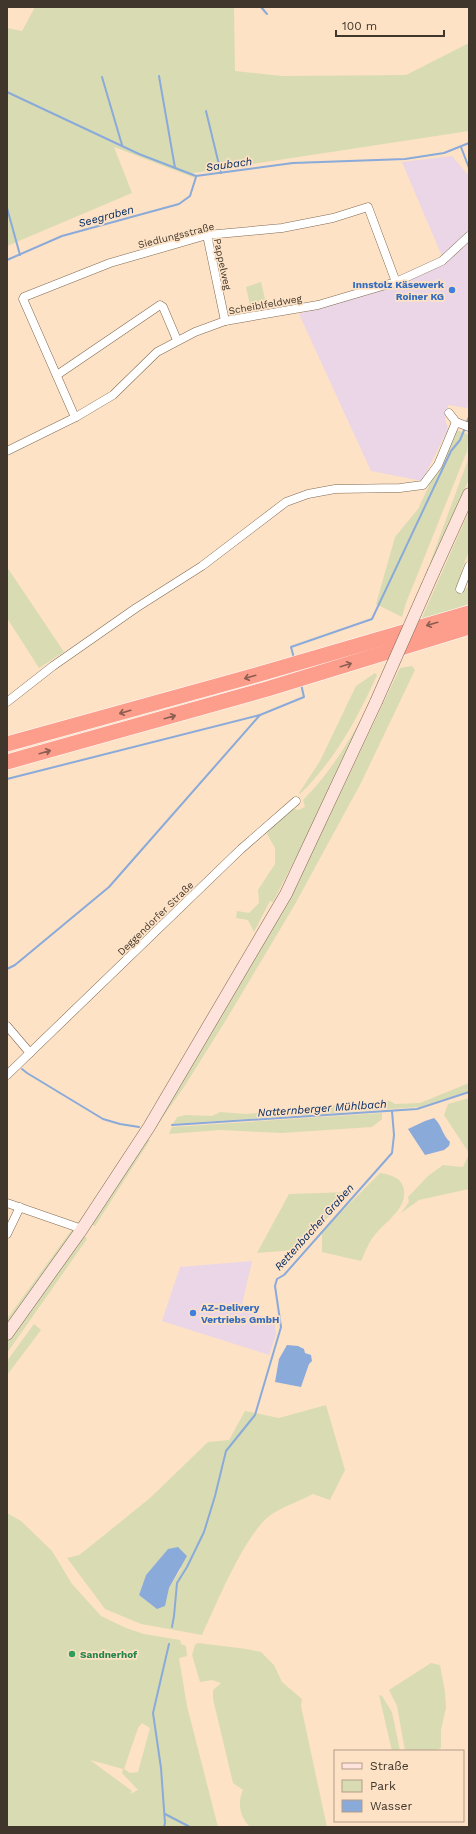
<svg xmlns="http://www.w3.org/2000/svg" width="476" height="1834" font-family="'Work Sans',sans-serif">
<style>
.commercial{fill:#ead6e6}
.green{fill:#d9dcb2;fill-rule:evenodd}
.water{fill:#8aaad9}
.lines{fill:none;stroke-linecap:round;stroke-linejoin:round}
.stream{stroke:#8aaad9;stroke-width:2}
.minor-casing{stroke:#826a51;stroke-width:9}
.secondary-casing{stroke:#826a51;stroke-width:13}
.motorway-casing{stroke:#fff;stroke-width:16}
.minor{stroke:#fff;stroke-width:8}
.secondary{stroke:#fee2dc;stroke-width:12}
.motorway{stroke:#fd9d8c;stroke-width:15}
.secondary-bridge-casing{stroke:#826a51;stroke-width:13;stroke-linecap:butt}
.secondary-bridge{stroke:#fee2dc;stroke-width:12}
.oneway{stroke:#8c5f52}
.shop-dot{fill:#3f7fe0;stroke:#fde2c6;stroke-width:1.5}
.leisure-dot{fill:#2e9e5b;stroke:#fde2c6;stroke-width:1.5}
.labels{text-anchor:middle;stroke-width:3.5;stroke-linejoin:round;paint-order:stroke}
.street-label{font-size:10px;fill:#40362b;stroke:#fde2c6}
.shop-label{font-size:10px;font-weight:bold;fill:#366cbe;stroke:#fde2c6;text-anchor:end}
.leisure-label{font-size:10px;font-weight:bold;fill:#27864d;stroke:#fde2c6;text-anchor:start}
.water-label{font-size:11px;font-style:italic;fill:#032b62;stroke:#fde2c6}
</style>
<rect width="100%" height="100%" fill="#fde2c6"/>
<g class="commercial">
<path d="M452,156L469,176V399L467,408L448,405L445,419L448,429L422,481L371,471L299,314L371,292L444,261L402,162Z"/>
<path d="M252,1261L241,1309L274,1320L276,1334L269,1355L162,1321L180,1267Z"/>
</g>
<g class="green">
<path d="M35,7H234L235,71L282,76L406,75L469,43V131L193,173L195,178L114,147L132,193L7,246V28L22,31Z"/>
<path d="M261,282L267,308L251,310L246,287Z"/>
<path d="M457,430L469,435L467,451L406,603L402,617L376,604L395,537L418,509L450,441Z"/>
<path d="M469,457V479L431,565L430,563Z"/>
<path d="M469,511V551L462,569L463,589L469,587V604L421,620Z"/>
<path d="M7,567L64,652L39,668L7,618Z"/>
<path d="M412,666L415,670L361,783L294,906L226,1020L184,1087L160,1121L159,1120L291,890L331,813L400,668Z"/>
<path d="M375,673L377,675C358,718 334,761 300,794L299,793L320,761L356,686Z"/>
<path d="M364,714L311,828L273,902L270,901L254,932L248,920L236,918L237,911L249,913L259,903L258,890L275,864V848L267,834L268,831L292,808L298,810L305,807L303,800C328,775 347,745 364,714Z"/>
<path d="M469,1083V1091L419,1107L173,1124L177,1117L186,1115L212,1116L220,1112L246,1114L359,1103L363,1106L390,1101L395,1104L420,1103Z"/>
<path d="M469,1098V1153L444,1115L448,1104Z"/>
<path d="M382,1113V1119L372,1127L282,1133L220,1130L169,1134L172,1127Z"/>
<path d="M146,1140H150L95,1226L91,1224Z"/>
<path d="M469,1154V1189L419,1200L401,1213L409,1202L408,1197L428,1176L443,1165L463,1167Z"/>
<path d="M380,1173C388,1174 400,1177 403,1186C410,1208 385,1221 374,1236C368,1243 365,1253 361,1261L322,1252V1233L341,1212Z"/>
<path d="M350,1192L322,1224L295,1250L257,1253L289,1194Z"/>
<path d="M73,1228L74,1234L7,1326V1319Z"/>
<path d="M83,1236H85L87,1239L7,1353V1342Z"/>
<path d="M34,1324L41,1330L7,1375V1361Z"/>
<path d="M326,1405L345,1470L330,1500L313,1494C300,1501 284,1506 272,1514C246,1531 216,1605 202,1635L141,1624L105,1609L67,1558L79,1555L92,1545L150,1498L208,1442L229,1440L245,1411L279,1418ZM168,1549L181,1569L169,1588L139,1595L146,1575Z"/>
<path d="M7,1513L21,1521L52,1551L72,1584L101,1616L126,1628L144,1634L180,1640L181,1644L186,1646L187,1656L179,1658L187,1706L218,1827H7ZM142,1723L150,1728L138,1772L130,1773L124,1769L138,1728ZM90,1760L123,1769L122,1773L138,1790L130,1794L132,1791Z"/>
<path d="M198,1643L247,1649L261,1652L274,1665L282,1682L302,1699L301,1706L327,1827H250C240,1817 237,1803 243,1790L233,1783L213,1699V1690L221,1683L212,1680L200,1682L192,1655L195,1645Z"/>
<path d="M431,1663L440,1665L445,1692L446,1708L441,1730V1748L435,1751H405L397,1706L389,1690Z"/>
<path d="M379,1695L382,1696L392,1712L400,1751H392Z"/>
</g>
<g class="water">
<path d="M434,1118C442,1125 442,1135 450,1142L449,1146L444,1150L425,1155L408,1129L425,1121Z"/>
<path d="M287,1345L298,1346L304,1349L305,1353L311,1355L312,1361L309,1364L301,1387L275,1382L279,1359Z"/>
<path d="M178,1547L187,1556L169,1588L165,1606L157,1609L139,1595L146,1575L168,1549Z"/>
</g>
<g class="lines">
<g class="stream">
<path d="M261,7L267,14"/>
<path d="M159,76L175,168"/>
<path d="M102,77L122,145"/>
<path d="M7,92L139,154L196,176L293,163L405,159L444,153L469,143"/>
<path d="M206,111L221,173"/>
<path d="M461,147L469,168"/>
<path d="M7,208L20,255"/>
<path d="M7,260L62,236L179,204L190,196L196,177"/>
<path d="M466,424L469,417"/>
<path d="M294,658L291,647L372,619L451,451L460,440L465,428"/>
<path d="M7,779L260,715"/>
<path d="M7,969L15,965L109,887L260,715L304,697L301,684"/>
<path d="M22,1069L27,1073L103,1119L120,1124L139,1127"/>
<path d="M172,1125L417,1109L469,1092"/>
<path d="M172,1627L174,1616L177,1583L187,1567L204,1532L215,1496L226,1451L255,1415L281,1327L275,1286L277,1279L284,1275L392,1153L394,1135L392,1111"/>
<path d="M165,1814L190,1827"/>
<path d="M164,1827L165,1823L161,1768L153,1713L169,1644"/>
</g>
<g class="minor-casing">
<g id="minor">
<path d="M207,235L225,321"/>
<path d="M57,375L160,305L163,307L177,340"/>
<path d="M449,413L456,422L469,427"/>
<path d="M76,417L74,415L23,299L24,297L110,263L207,235L282,228L333,218L368,207L396,282"/>
<path d="M7,451L76,417L113,395L157,352L195,332L225,321L318,305L396,282L442,261L469,236"/>
<path d="M460,589L469,566"/>
<path d="M7,702L53,666L136,608L202,566L286,502L308,494L335,489L400,488L423,485L438,465L456,422"/>
<path d="M7,1026L30,1053"/>
<path d="M7,1075L241,849L296,801"/>
<path d="M7,1203L82,1229"/>
<path d="M7,1234L20,1207"/>
</g>
</g>
<g class="secondary-casing">
<g id="secondary">
<path d="M434,571L469,494"/>
<path d="M7,1334L82,1229L149,1127L286,894L376,702"/>
</g>
</g>
<g class="motorway-casing">
<g id="motorway">
<path d="M7,744L263,673L469,613"/>
<path d="M7,762L267,689L469,627"/>
</g>
</g>
<use href="#minor" class="minor"/>
<use href="#secondary" class="secondary"/>
<use href="#motorway" class="motorway"/>
<g class="secondary-bridge-casing">
<path id="secondary-bridge" d="M376,702L434,571"/>
</g>
<use href="#secondary-bridge" class="secondary-bridge"/>
</g>
<defs><path id="oneway-shaft" d="M-6 0H5M1.5-3L5.5 0L1.5 3" fill="none" stroke-width="1.6" stroke-linecap="round" stroke-linejoin="round"/></defs>
<g class="oneway">
<use href="#oneway-shaft" transform="translate(432 624) rotate(164)"/>
<use href="#oneway-shaft" transform="translate(346 665) rotate(-17)"/>
<use href="#oneway-shaft" transform="translate(250 677) rotate(164)"/>
<use href="#oneway-shaft" transform="translate(125 712) rotate(164)"/>
<use href="#oneway-shaft" transform="translate(170 717) rotate(-16)"/>
<use href="#oneway-shaft" transform="translate(45 752) rotate(-16)"/>
</g>
<g class="shop-dot">
<circle cx="452" cy="290" r="4"/>
<circle cx="193" cy="1313" r="4"/>
</g>
<circle class="leisure-dot" cx="72" cy="1654" r="4"/>
<g class="labels">
<g class="street-label">
<text transform="translate(176 235) rotate(-14)" y="4">Siedlungsstraße</text>
<text transform="translate(223 264) rotate(78)" y="4">Pappelweg</text>
<text transform="translate(265 304) rotate(-10)" y="4">Scheiblfeldweg</text>
<text transform="translate(155 918) rotate(-44)" y="4">Deggendorfer Straße</text>
</g>
<g class="shop-label">
<text x="444" y="288">Innstolz Käsewerk<tspan x="444" dy="12">Roiner KG</tspan></text>
<text x="201" y="1311" text-anchor="start">AZ-Delivery<tspan x="201" dy="12">Vertriebs GmbH</tspan></text>
</g>
<g class="leisure-label">
<text x="80" y="1658">Sandnerhof</text>
</g>
<g class="water-label">
<text transform="translate(229 164) rotate(-8)" y="4">Saubach</text>
<text transform="translate(106 216) rotate(-15)" y="4">Seegraben</text>
<text transform="translate(322 1108) rotate(-4)" y="4">Natternberger Mühlbach</text>
<text transform="translate(314 1227) rotate(-48)" y="4">Rettenbacher Graben</text>
</g>
</g>
<rect width="476" height="1834" fill="none" stroke="#40362b" stroke-width="16"/>
<rect x="334" y="1750" width="130" height="72" fill="#fde2c6" stroke="#b19d88"/>
<rect x="342" y="1763" width="20" height="6" fill="#fee2dc" stroke="#b19d88"/>
<text x="370" y="1770" font-size="12" fill="#40362b">Straße</text>
<rect x="342" y="1780" width="20" height="12" fill="#d9dcb2" stroke="#b19d88"/>
<text x="370" y="1790" font-size="12" fill="#40362b">Park</text>
<rect x="342" y="1800" width="20" height="12" fill="#8aaad9" stroke="#b19d88"/>
<text x="370" y="1810" font-size="12" fill="#40362b">Wasser</text>
<path d="M336 30v6h108v-6" fill="none" stroke="#40362b" stroke-width="2"/>
<text x="342" y="30" font-size="12" fill="#40362b" stroke="#fde2c6" stroke-width="3" paint-order="stroke">100 m</text>
</svg>
